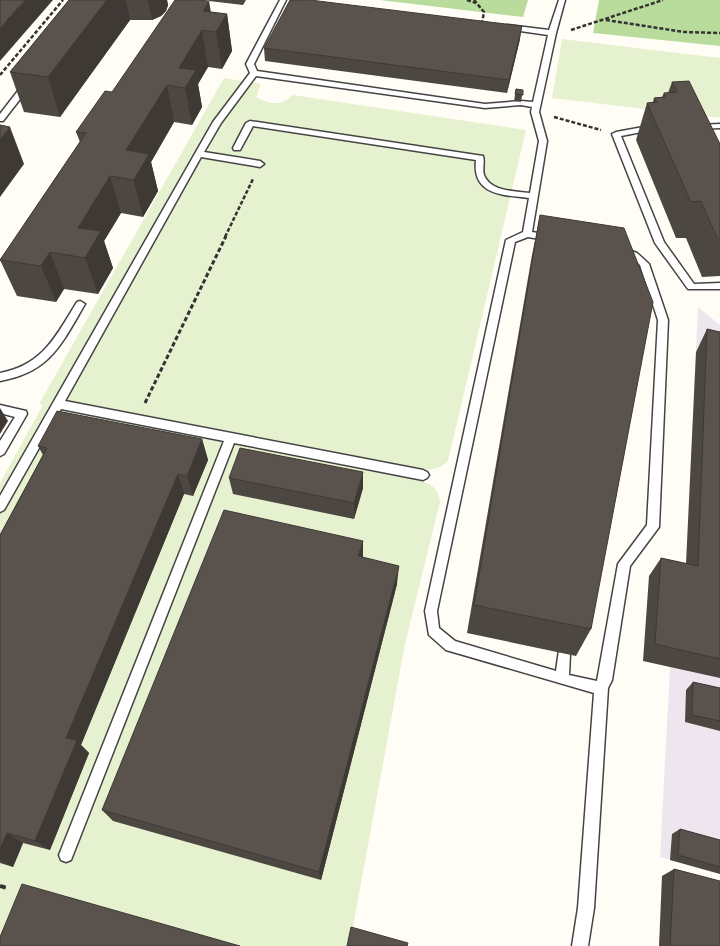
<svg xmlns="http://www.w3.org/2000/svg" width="720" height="946" font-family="Literata,serif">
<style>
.industrial{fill:#eee6ef}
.forest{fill:#b9dc9c}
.pitch{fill:#e6f2cf}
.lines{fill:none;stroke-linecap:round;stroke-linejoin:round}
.service-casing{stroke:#444;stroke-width:3}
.path-far2{stroke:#333;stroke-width:2.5;stroke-dasharray:4 2;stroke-linecap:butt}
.path-far1{stroke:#333;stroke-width:3;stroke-dasharray:4.5 2.5;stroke-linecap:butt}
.path{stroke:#333;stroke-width:4;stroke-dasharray:6 3;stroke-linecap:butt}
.service{fill:#fff;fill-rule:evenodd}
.wall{fill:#4d4742}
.shaded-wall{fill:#3f3936}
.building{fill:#5a524d;stroke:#3f3936}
</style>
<rect width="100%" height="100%" fill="#fffdf5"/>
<path class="industrial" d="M698,307L720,325V874L660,857L670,667L643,661L685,584Z"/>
<g class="forest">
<path d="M380,0H528L523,17Z"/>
<path d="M599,0H720V46L593,33Z"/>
</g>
<g class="pitch">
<path d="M562,39L720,58V118L552,98Z"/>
<path d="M224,78L261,84L256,97C269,105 281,106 293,95L526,130L448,461C440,468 435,470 425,469L422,481C434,486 438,489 440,502L405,644L352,932L400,946H0V483L43,405L39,404Z"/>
</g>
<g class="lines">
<g class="service-casing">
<g id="service">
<path d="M280,0H286L254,64L257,71L485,104L521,101L533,102L548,35L507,29L503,27L507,25L549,30L559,0H565L556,33L539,112L547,141L532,232L617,246L637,253L649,264L668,320L659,527L630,566L612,680L608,688L594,908L588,946H572L578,908L594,693L446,650L429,635L425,611L506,240L523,232L529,198C502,195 472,195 476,160L253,126L240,150H234L233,148L246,123L250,121L483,156C485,162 482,169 484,175C490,192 516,191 530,193L539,141L531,112L532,107L521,105L485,108L256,76L221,123L204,152L260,161L264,164L260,167L201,157L65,401L423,470L427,472L429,475L427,478L423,480L234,443L71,860L66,862L61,860L59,855L224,441L61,409L4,510L0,512V496L213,122L250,73L246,64ZM528,237L616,252L631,257L640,265L658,320L647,525L618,564L597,681L569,675L570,654L569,650L564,648L559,650L556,671L455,641L439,628L437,611L515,242Z"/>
<path d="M24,83L31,85L3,121H0V114Z"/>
<path d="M720,124V128L698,129L694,127L698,125Z"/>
<path d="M654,125L658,127L657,129L621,136L664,242L694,284L720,283V289H688L655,243L612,134L616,132Z"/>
<path d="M80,301L85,304C61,345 50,372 0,381V373C43,365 56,336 77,302Z"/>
<path d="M0,405L26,411L27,414L4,454L0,456V441L15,417L0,413Z"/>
</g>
</g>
<g class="path-far2">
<path d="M467,0L476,3"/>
<path d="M474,0L484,12L482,23"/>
<path d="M606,20L684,32L720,33"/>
<path d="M571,30L663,0"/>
<path d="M0,75L63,0"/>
<path d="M554,117L601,130"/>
<path d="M225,237L253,179"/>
</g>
<path class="path-far1" d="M145,403L226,236"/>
<path class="path" d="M0,886L7,888"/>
<use href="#service" class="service"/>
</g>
<g class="wall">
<path d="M69,0H167L168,5L166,11L161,16L152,20H130L60,117L24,112L10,72Z"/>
<path d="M209,0H246L243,5L209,1Z"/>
<path d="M211,12L227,14L232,51L222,69L208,67L198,84L202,107L192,125L174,122L151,162L158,191L143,217L121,213L104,241L113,268L98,294L64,289L56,302L17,296L0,260L80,142L76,132L112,92Z"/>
<path d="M520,39L507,93L265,61L264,48Z"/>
<path d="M672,82L720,144V276L702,277L686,238H676L636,140L647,103L653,102L654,98L662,97L664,93H668Z"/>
<path d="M516,89L523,90L521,102L514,101Z"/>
<path d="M540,215L591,629L576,656L467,633L532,255Z"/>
<path d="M707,329L720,332V678L643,661L649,576L661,558L686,564L696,352Z"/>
<path d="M202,439L208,460L193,496L184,494L81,745L89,753L50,850L23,843L13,867L0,863V535L43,455L38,446Z"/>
<path d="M229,478L363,488L354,519L233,494Z"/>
<path d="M363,557L397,584L321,880L113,821L102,810Z"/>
<path d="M693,682L720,688V731L685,722L686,690Z"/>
<path d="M680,829L720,840V874L670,860L672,834Z"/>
<path d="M674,869L720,946H659L662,876Z"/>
</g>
<g class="shaded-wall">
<path d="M25,0H53L0,61V28Z"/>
<path d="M107,0H126L130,20L60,117L48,77Z"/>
<path d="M148,0H167L168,5L166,11L161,16L152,20Z"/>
<path d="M209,1L214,31L203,11Z"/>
<path d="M227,14L232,51L222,69L216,32Z"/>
<path d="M522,26L520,39L507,93L509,80Z"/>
<path d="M202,30L208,67L198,84L202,107L192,125L185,88L179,68Z"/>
<path d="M167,85L174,122L151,162L158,191L143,217L126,150Z"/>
<path d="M10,127L24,164L0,197V139Z"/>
<path d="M110,176L121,213L104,241L113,268L98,294L85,258L78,228Z"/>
<path d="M50,252L64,289L56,302L41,266Z"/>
<path d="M0,408L8,421L0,434Z"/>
<path d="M202,439L208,460L193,496L187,476Z"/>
<path d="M363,472V488L354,519V503Z"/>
<path d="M178,474L184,494L81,745L89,753L50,850L35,841L66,738Z"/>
<path d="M363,541V560L358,556Z"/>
<path d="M399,566L397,584L321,880L319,872Z"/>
<path d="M7,833L23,843L13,867L0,860V849Z"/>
</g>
<g class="building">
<path d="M0,0H25L0,28Z"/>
<path d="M69,0H107L48,77L10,72Z"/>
<path d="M175,0H197L209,1L203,11L227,14L216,32L202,30L179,68L196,70L185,88L167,85L126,150L149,154L134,180L110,176L78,228L101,231L85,258L50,252L41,266L0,260L86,133L76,132L105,91L112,92Z"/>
<path d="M290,0H310L522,26L509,80L264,48Z"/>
<path d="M689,81L720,144V240H718L701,201L691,202L647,103L657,102L654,98L665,97L664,93L677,92L672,82Z"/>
<path d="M516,89L523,90V95L515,94Z"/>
<path d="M0,125L10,127L0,139Z"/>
<path d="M540,215L624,228L653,302L591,629L474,605Z"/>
<path d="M707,329L720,332V659L655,644L661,558L698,566Z"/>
<path d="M57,411L202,439L187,476L178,474L66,738L77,740L35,841L7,833L0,849V535L47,448L38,446Z"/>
<path d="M240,448L363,472L354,503L229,478Z"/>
<path d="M224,510L363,541L358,556L399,566L319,872L102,810Z"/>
<path d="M693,682L720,688V721L692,715Z"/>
<path d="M680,829L720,840V867L678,855Z"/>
<path d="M674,869L720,881V946H670Z"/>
<path d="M22,884L240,946H0V937Z"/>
<path d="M351,927L408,943L407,946H347Z"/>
</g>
</svg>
